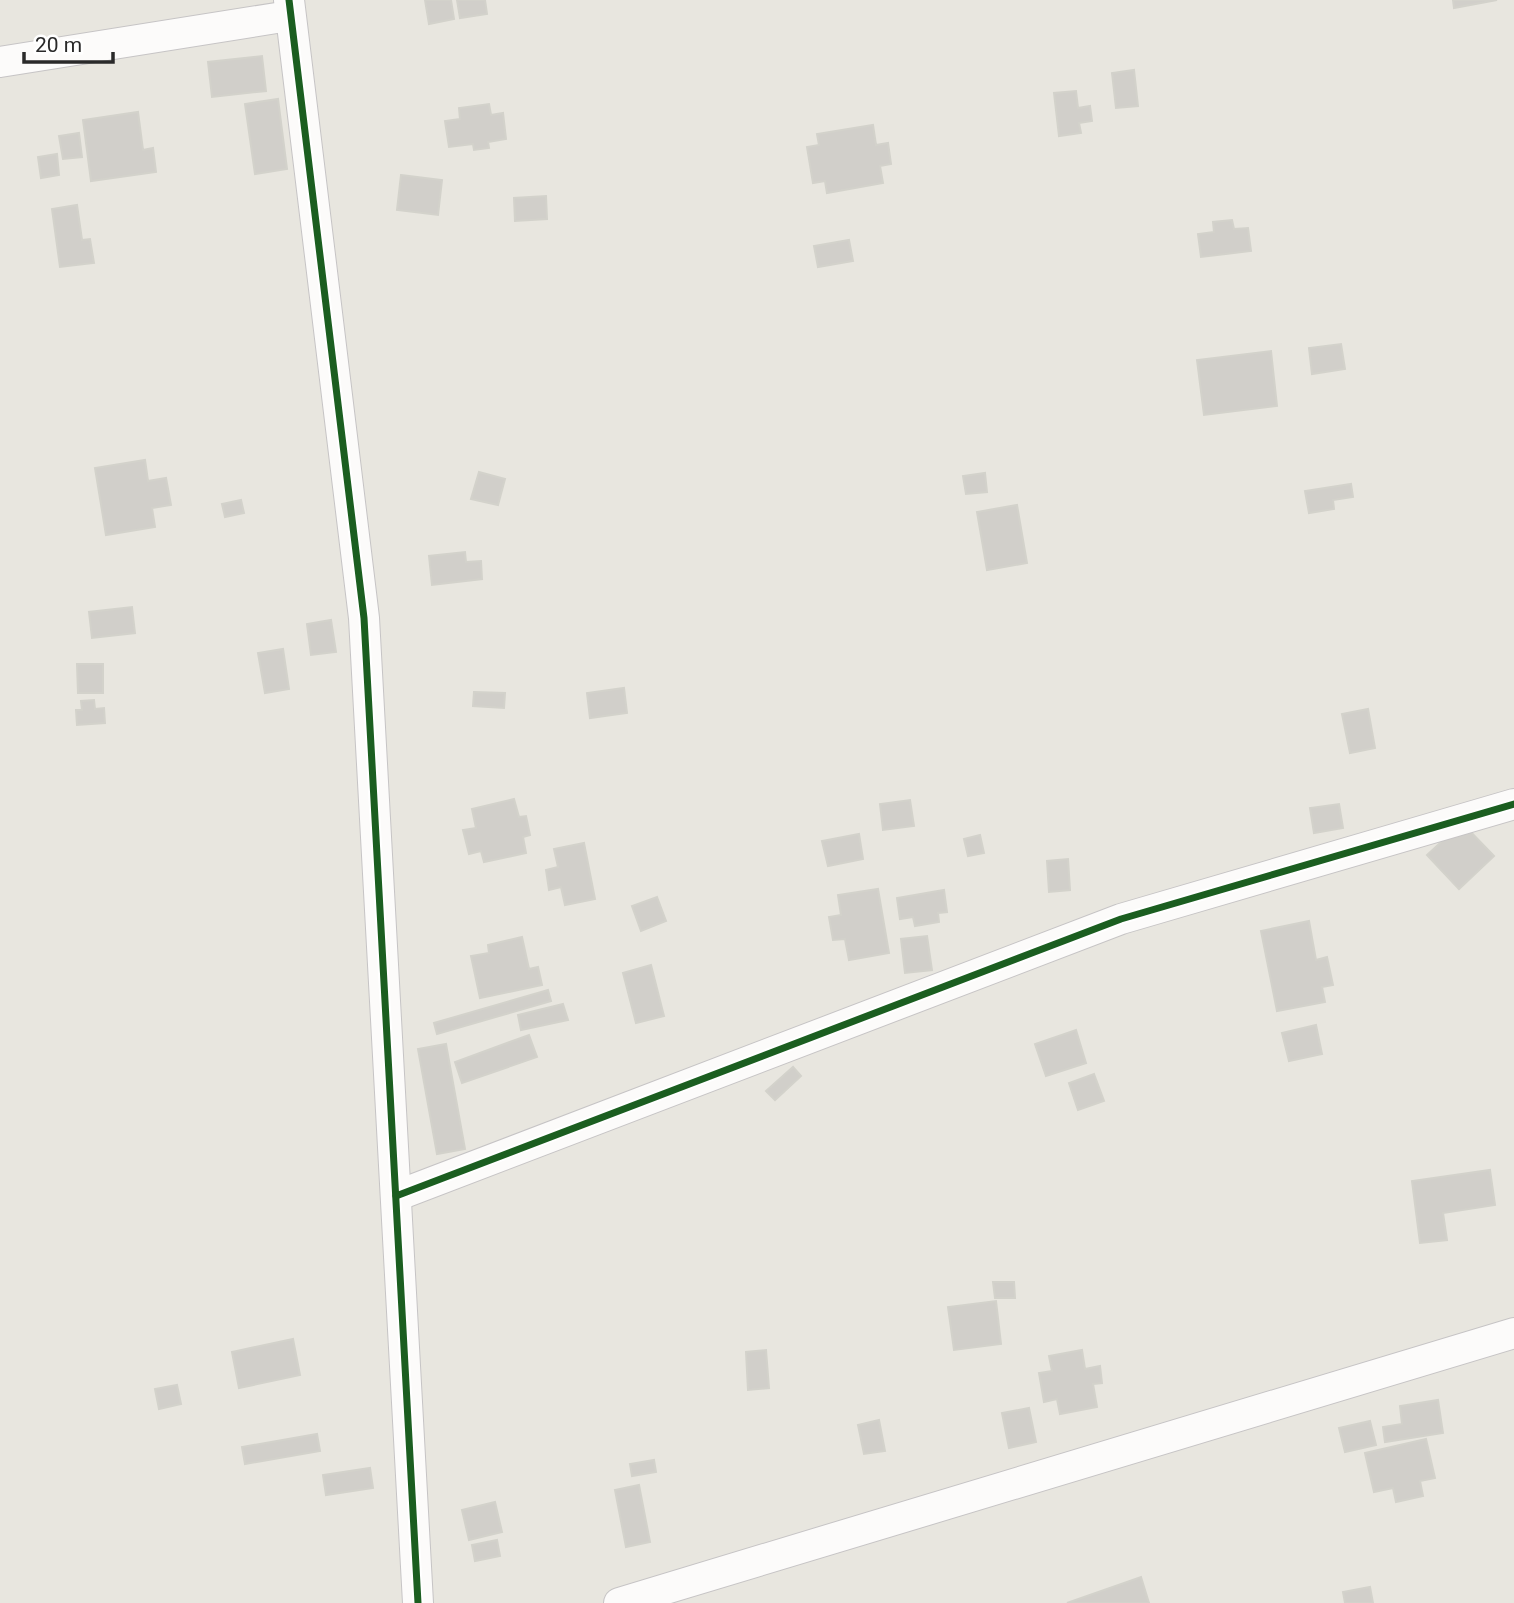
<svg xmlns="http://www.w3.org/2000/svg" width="1514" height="1603" font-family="Roboto,sans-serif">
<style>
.building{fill:#d1cfca;stroke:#d3d2cb;stroke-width:2}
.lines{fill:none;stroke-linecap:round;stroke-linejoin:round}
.minor-casing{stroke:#c6c4c5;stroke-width:32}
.minor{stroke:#fcfbfa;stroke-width:30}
.cycleway-casing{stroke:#fff;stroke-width:11}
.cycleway{stroke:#1b5e20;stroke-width:7}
</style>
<rect width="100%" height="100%" fill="#e8e6df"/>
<g class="building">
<path d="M425,0H451L454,19L429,24Z"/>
<path d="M457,0H485L487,14L460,18Z"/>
<path d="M1453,0H1497L1454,8Z"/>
<path d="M262,56L266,91L212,97L208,62Z"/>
<path d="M1134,70L1138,106L1116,108L1112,73Z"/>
<path d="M1076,91L1078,108L1090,106L1092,121L1079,123L1081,133L1059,136L1054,93Z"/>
<path d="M278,99L287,169L255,174L245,104Z"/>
<path d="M489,104L491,115L503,113L506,139L488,142L489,148L474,150L473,144L449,147L445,121L460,119L459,108Z"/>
<path d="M138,112L143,150L153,148L156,172L91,181L83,120Z"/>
<path d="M873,125L876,145L888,143L891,164L880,166L883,183L827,193L825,181L813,183L807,147L819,145L817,134Z"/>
<path d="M79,133L82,157L63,159L59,136Z"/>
<path d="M57,154L59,175L41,178L38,157Z"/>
<path d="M401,175L442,180L438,215L397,210Z"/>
<path d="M546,196L547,219L515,221L514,198Z"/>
<path d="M77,205L82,240L90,239L94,263L60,267L52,209Z"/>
<path d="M1232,220L1234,229L1248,228L1251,251L1201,257L1198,234L1214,232L1213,222Z"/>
<path d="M849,240L853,261L818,267L814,246Z"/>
<path d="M1341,344L1345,369L1312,374L1309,348Z"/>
<path d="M1271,351L1277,406L1204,415L1197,360Z"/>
<path d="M145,460L148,481L166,478L171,505L152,508L155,527L106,535L95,468Z"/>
<path d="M479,472L505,479L498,505L471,499Z"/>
<path d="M985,473L987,492L966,494L963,476Z"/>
<path d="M1351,484L1353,497L1333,500L1334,509L1309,513L1305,491Z"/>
<path d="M241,500L244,513L225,517L222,504Z"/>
<path d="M1017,505L1027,563L987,570L977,512Z"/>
<path d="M465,552L466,562L481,561L482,579L432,585L429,556Z"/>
<path d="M132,607L135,633L92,638L89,612Z"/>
<path d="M331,620L336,652L311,655L307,624Z"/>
<path d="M283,649L289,689L265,693L258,653Z"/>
<path d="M77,664H103V693H78Z"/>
<path d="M624,688L627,713L590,718L587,693Z"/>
<path d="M474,692L505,693L504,708L473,706Z"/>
<path d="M94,700L95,709L104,708L105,723L77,725L76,710H82L81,701Z"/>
<path d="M1368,709L1375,748L1350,753L1342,714Z"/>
<path d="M514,799L519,817L526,816L530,835L523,837L526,853L484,862L481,851L469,854L463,830L476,828L472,809Z"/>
<path d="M910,800L914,826L883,830L880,804Z"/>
<path d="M1339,804L1343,828L1314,833L1310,808Z"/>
<path d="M1462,823L1494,856L1459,889L1427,855Z"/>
<path d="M859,834L863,859L828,866L822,841Z"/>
<path d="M980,835L984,853L968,856L964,839Z"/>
<path d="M584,843L595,899L565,905L561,887L549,890L546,870L558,867L554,849Z"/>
<path d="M1068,859L1070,890L1049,892L1047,861Z"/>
<path d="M878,889L889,953L849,960L845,939L833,940L829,917L841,915L838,895Z"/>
<path d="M944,890L947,912L938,913L939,922L915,926L913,917L900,919L897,898Z"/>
<path d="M657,897L666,921L641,931L632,906Z"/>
<path d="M1309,921L1316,960L1327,957L1333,985L1322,987L1325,1002L1277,1011L1261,931Z"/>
<path d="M927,936L932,970L905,973L901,939Z"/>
<path d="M522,937L529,969L538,967L542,985L480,998L471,956L489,953L488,945Z"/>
<path d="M651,965L664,1016L636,1023L623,973Z"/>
<path d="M548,990L551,1001L437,1034L434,1023Z"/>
<path d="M563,1004L568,1020L521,1030L518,1015Z"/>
<path d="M1316,1025L1322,1054L1289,1061L1282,1033Z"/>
<path d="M1076,1030L1086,1063L1046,1076L1035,1044Z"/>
<path d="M529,1035L537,1057L462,1083L455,1062Z"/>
<path d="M446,1044L465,1149L437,1154L418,1049Z"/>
<path d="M793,1067L801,1076L775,1100L766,1091Z"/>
<path d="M1094,1074L1104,1101L1078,1110L1069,1083Z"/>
<path d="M1490,1170L1495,1205L1443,1213L1447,1240L1420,1243L1412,1181Z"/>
<path d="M993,1282H1014L1015,1298H995Z"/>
<path d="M996,1301L1001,1344L954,1350L948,1307Z"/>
<path d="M293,1339L300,1375L239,1388L232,1352Z"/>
<path d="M766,1350L769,1388L748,1390L746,1352Z"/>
<path d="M1082,1350L1085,1369L1100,1366L1102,1383L1093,1384L1097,1407L1060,1414L1057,1399L1044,1402L1039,1373L1052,1371L1049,1356Z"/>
<path d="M177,1385L181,1404L159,1409L155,1389Z"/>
<path d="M1438,1400L1443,1433L1385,1442L1383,1427L1402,1424L1400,1406Z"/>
<path d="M1029,1408L1036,1442L1009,1448L1002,1413Z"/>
<path d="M879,1420L885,1451L864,1454L858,1425Z"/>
<path d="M1370,1421L1376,1445L1345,1452L1339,1428Z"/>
<path d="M317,1434L320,1451L245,1464L242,1447Z"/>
<path d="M1426,1439L1435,1478L1420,1481L1423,1496L1396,1502L1393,1488L1374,1492L1365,1453Z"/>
<path d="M654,1460L656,1472L632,1476L630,1464Z"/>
<path d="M370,1468L373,1488L326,1495L323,1475Z"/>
<path d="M639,1485L650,1542L626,1547L615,1490Z"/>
<path d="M495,1502L502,1532L469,1540L462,1510Z"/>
<path d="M497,1540L500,1556L475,1561L472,1545Z"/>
<path d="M1141,1577L1149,1603H1067Z"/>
<path d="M1370,1587L1373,1603H1345L1343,1592Z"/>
</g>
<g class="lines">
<g class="minor-casing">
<g id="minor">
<path d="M289,0L364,618L418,1603"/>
<path d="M0,62L289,16"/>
<path d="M396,1196L1121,919L1514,804"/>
<path d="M619,1603L1514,1333"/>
</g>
</g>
<use href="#minor" class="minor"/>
<g class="cycleway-casing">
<g id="cycleway">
<path d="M289,0L364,618L418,1603"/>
<path d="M396,1196L1121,919L1514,804"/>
</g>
</g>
<use href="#cycleway" class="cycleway"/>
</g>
<path d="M24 52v10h89v-10" fill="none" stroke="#2a2a2a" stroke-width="3.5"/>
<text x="35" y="52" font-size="21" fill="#2a2a2a" stroke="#ffffff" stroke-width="5" paint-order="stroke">20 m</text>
</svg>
